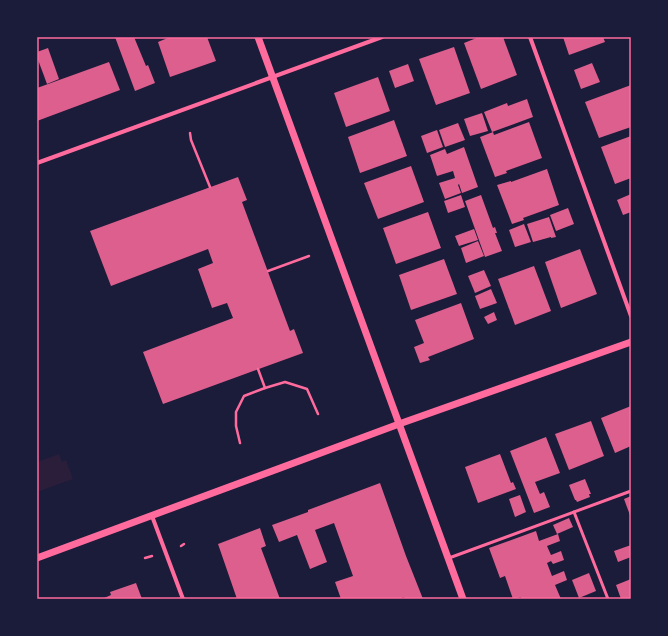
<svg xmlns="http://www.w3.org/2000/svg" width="668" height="636" font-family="Montserrat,sans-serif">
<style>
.green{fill:#2a1e3b}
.building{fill:#dd5f8e}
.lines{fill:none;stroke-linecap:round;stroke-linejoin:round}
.path{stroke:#ff6b9d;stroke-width:2.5}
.service{stroke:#ff6b9d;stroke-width:3}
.minor{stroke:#ff6b9d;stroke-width:4}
.tertiary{stroke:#ff6b9d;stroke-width:7}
.neatline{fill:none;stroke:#ff6b9d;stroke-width:1.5}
</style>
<rect width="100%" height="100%" fill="#1b1b3a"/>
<path class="green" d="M59,454L62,462L66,460L73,479L37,492V462Z"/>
<g class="building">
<path d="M115,37H134L146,66L148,65L155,83L135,91Z"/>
<path d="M170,37H207L216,61L170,77L158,42Z"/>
<path d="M479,37H503L517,75L481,89L464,43Z"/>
<path d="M563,37H603L605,42L569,55Z"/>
<path d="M454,47L470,93L436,105L419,59Z"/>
<path d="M48,48L59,79L47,84L37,57V52Z"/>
<path d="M109,62L120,90L37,121V88Z"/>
<path d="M592,63L600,82L581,89L574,70Z"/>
<path d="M408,64L414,81L395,88L389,71Z"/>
<path d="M378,77L390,111L346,127L334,93Z"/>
<path d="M631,85V127L599,138L585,102Z"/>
<path d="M527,99L533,117L492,132L484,112L507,103L508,106Z"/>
<path d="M482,113L488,131L470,136L464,119Z"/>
<path d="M394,120L407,156L360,173L348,137Z"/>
<path d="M529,122L542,158L506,171L507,173L495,177L480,137L493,132L494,135Z"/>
<path d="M458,123L465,140L445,147L439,130Z"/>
<path d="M437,130L443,147L427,153L421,136Z"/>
<path d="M631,136V178L615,184L601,147Z"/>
<path d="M464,147L478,187L462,193L459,184L458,185L461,193L445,199L439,183L455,178L453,171L437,176L430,155L445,149L447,154Z"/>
<path d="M411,166L424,202L378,219L364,183Z"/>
<path d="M547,169L559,205L523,218L524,220L512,224L497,185L511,181V182Z"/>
<path d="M238,177L247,200L242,202L290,331L294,329L303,353L163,404L143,352L233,318L227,303L212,308L198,269L213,263L208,249L111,286L90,231Z"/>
<path d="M631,194V212L623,215L617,200Z"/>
<path d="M461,195L465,207L448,213L444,201Z"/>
<path d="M481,195L493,228L495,227L497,233H495L502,251L485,257L465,201Z"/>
<path d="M568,208L574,224L556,231L550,215Z"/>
<path d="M428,212L441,248L396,264L383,228Z"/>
<path d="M549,217L556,237L551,238V237L533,242L527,224Z"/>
<path d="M524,224L531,242L515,247L509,230Z"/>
<path d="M474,229L478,240L459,246L455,236Z"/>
<path d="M478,241L484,256L466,263L461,248Z"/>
<path d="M580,249L597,294L561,308L545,262Z"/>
<path d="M444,259L457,294L411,310L399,275Z"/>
<path d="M534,266L551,311L515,325L498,279Z"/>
<path d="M484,270L491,286L475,293L468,276Z"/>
<path d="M491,289L497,303L480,309L475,296Z"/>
<path d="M461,303L474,339L428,357L430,360L420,363L414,347L424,343L415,320Z"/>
<path d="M494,312L497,320L488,324L484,317Z"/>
<path d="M631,406V446L615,453L601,418Z"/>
<path d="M591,421L604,456L569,470L555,434Z"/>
<path d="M546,437L560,473L535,482L540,494L544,492L550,507L534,513L510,451Z"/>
<path d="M500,454L511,483L513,482L516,489L478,503L465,467Z"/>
<path d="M585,479L591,494H589L590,497L577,502L576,500H575L569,485Z"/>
<path d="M380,483L406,556L423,599H405L404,597L398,599H341L335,582L353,576L334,523L315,530L327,562L310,569L297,535L279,542L272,525L308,512V510Z"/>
<path d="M520,495L526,512L515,517L509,499Z"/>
<path d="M631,496V518L624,499Z"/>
<path d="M569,518L573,527L557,534L553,525Z"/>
<path d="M260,528L266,546L261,548L280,599H237L218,544Z"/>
<path d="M536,531L539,541L558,534L560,541L547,546L551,555L561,551L564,560L553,564L551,561L547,563L552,576L564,571L567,580L555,585L561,599H521V597L513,599L505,576L500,578L489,548Z"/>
<path d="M631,545V557L618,562L614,551Z"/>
<path d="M589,573L596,591L579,598L572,580Z"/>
<path d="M631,579V598L621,599L616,585Z"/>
<path d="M136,583L142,599H102L111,595L110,592Z"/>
</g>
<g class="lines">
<g class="path">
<path d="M190,133L191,140L210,187"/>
<path d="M268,271L309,256"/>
<path d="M258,369L265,388"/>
<path d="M240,443L236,426V412L244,396L265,388L285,382L307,389L318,414"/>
<path d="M181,546L184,544"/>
<path d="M145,558L152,556"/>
</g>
<g class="service">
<path d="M574,512L608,599"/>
<path d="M449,558L631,491"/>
</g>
<g class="minor">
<path d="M530,37L631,316"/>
<path d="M37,163L382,37"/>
<path d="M152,516L183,599"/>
</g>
<g class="tertiary">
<path d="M258,37L463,599"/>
<path d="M37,558L399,424L631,342"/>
</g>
</g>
<rect width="668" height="636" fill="none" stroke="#1b1b3a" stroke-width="76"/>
<rect x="38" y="38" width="592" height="560" class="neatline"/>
</svg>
